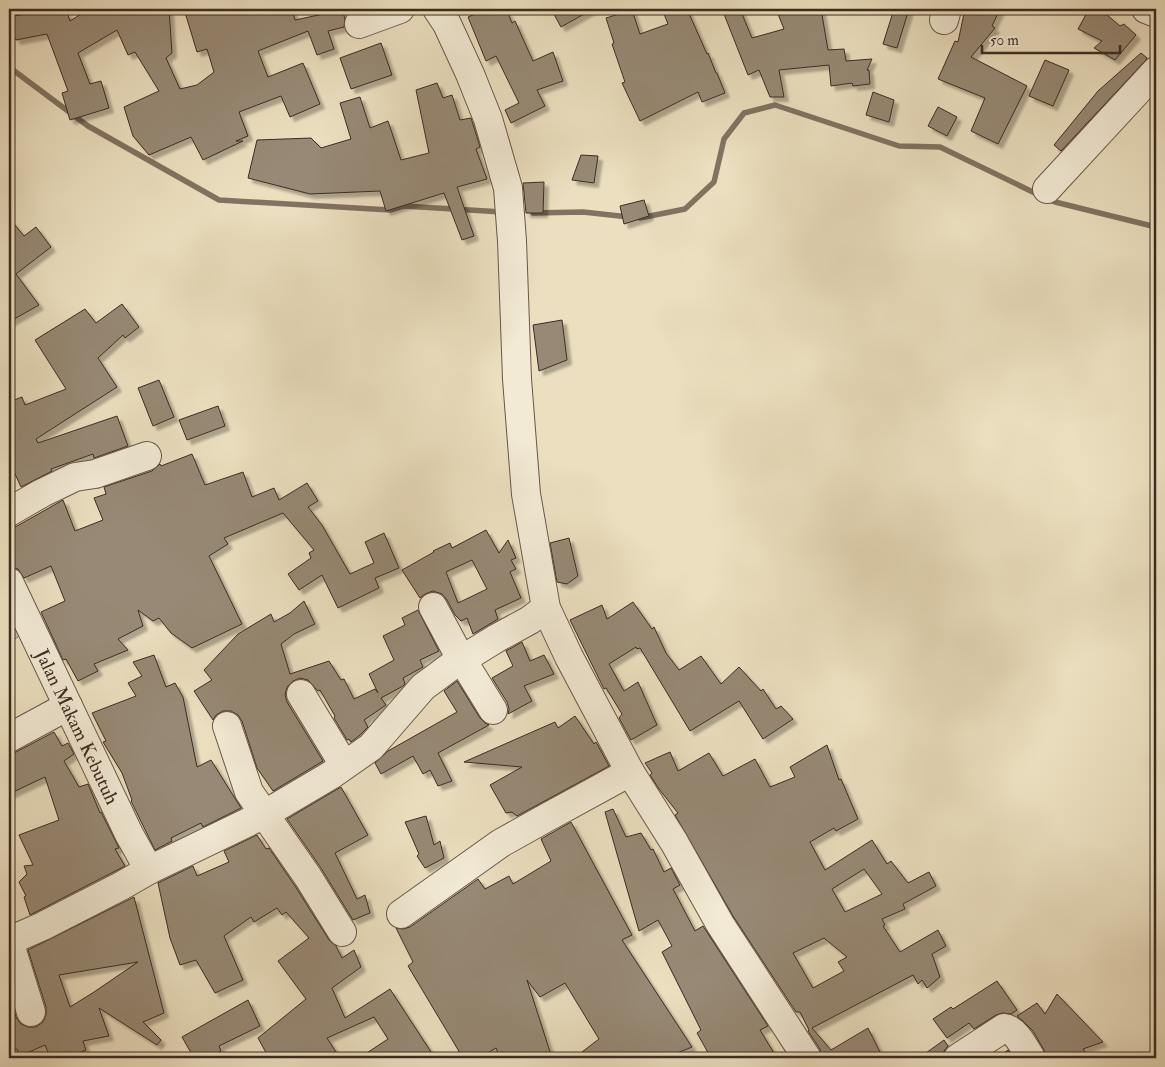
<svg xmlns="http://www.w3.org/2000/svg" width="1165" height="1067" font-family="'IM FELL Double Pica',serif">
<style>
.green{fill:#cdc0a4;stroke:#857664}
.lines{fill:none;stroke-linecap:round;stroke-linejoin:round}
.stream{stroke:#827261;stroke-width:5.5}
.building{fill:#978974;stroke:#3d2b23;fill-rule:evenodd;filter:url(#shadow)}
.minor-casing{stroke:#68584a;stroke-width:30}
.minor{stroke:#f2ead5;stroke-width:28}
.labels{text-anchor:middle;stroke-width:4;stroke-linejoin:round;paint-order:stroke}
.street-label{font-size:19px;fill:#3d2b23;stroke:#f2ead5}
</style>
<defs>
<filter id="shadow"><feDropShadow dx="4.5" dy="4.5" stdDeviation="1" flood-color="#0004"/></filter>
</defs>
<rect width="100%" height="100%" fill="#ebdfbf"/>
<filter id="stains"><feTurbulence type="fractalNoise" baseFrequency=".004" numOctaves="4"/><feColorMatrix values="0 0 0 0 .2 0 0 0 0 .09 0 0 0 0 .02 0 0 0 .5 -.17"/></filter>
<radialGradient id="worn" r=".72"><stop offset=".6" stop-color="#630" stop-opacity="0"/><stop offset="1" stop-color="#630" stop-opacity=".3"/></radialGradient>
<path class="green" d="M9,594L28,630L9,643Z"/>
<g class="lines">
<g class="stream">
<path d="M9,67L88,126L219,200L390,210L404,206L502,212"/>
<path d="M1047,199L1055,202L1156,227"/>
<path d="M533,213L583,212L629,217"/>
<path d="M640,218L685,209L714,182L724,139L744,113L775,105L899,146L940,147L1039,195"/>
</g>
</g>
<g class="building">
<path d="M41,9H58L61,14L67,12L70,21L89,9H169L172,53L166,58L180,89L197,85L214,72L207,49L197,52L184,9H292L295,20L328,13L327,9H342L345,19L344,27L328,31L334,49L317,55L308,31L258,51L268,77L303,63L320,104L290,117L281,96L239,112L248,136L236,141H243L203,160L191,137L149,155L133,136L124,107L159,91L135,52L128,55L117,30L78,53L90,84L101,81L109,108L70,120L62,93L68,91L47,34L16,40L9,27V17L42,11Z"/>
<path d="M487,9H506L512,23L515,21L533,61L553,52L563,81L537,90L545,106L511,123L505,110L519,103L496,56L486,61L468,17Z"/>
<path d="M551,9H593L561,27Z"/>
<path d="M662,9H687L707,54L708,53L716,73H717L725,93L702,102L698,92L640,121L622,83L625,82L612,44L614,43L606,18L632,10L640,34L668,24Z"/>
<path d="M722,9H740L752,38L784,29L776,9H821L828,50L844,49L846,61L872,59L867,70H869L870,84L853,86L852,83L831,86L829,65L779,70L784,97H770L759,70L748,75Z"/>
<path d="M894,9H909L897,48L883,44Z"/>
<path d="M965,9H1000L992,26L995,28L971,57L1027,86L998,144L971,131L985,98L938,79L955,41L958,42Z"/>
<path d="M1089,9H1100L1120,26L1124,24L1136,35L1115,60L1094,48L1102,41L1078,29Z"/>
<path d="M381,43L392,75L351,89L340,58Z"/>
<path d="M1141,53L1147,58L1146,60L1061,151L1054,145L1098,91Z"/>
<path d="M1045,60L1069,70L1053,106L1029,96Z"/>
<path d="M437,83L443,98L452,95L460,120L471,118L480,147L476,149L487,179L457,187L474,236L462,240L444,193L386,211L380,191L310,194L248,178L257,140L311,138L321,148L351,139L340,103L360,97L370,128L388,121L401,160L429,153L416,90Z"/>
<path d="M873,92L894,100L889,122L866,115Z"/>
<path d="M938,107L957,117L947,136L928,126Z"/>
<path d="M581,155L598,156L594,183L572,180Z"/>
<path d="M544,182L543,213H526L523,183Z"/>
<path d="M644,200L649,216L624,224L620,206Z"/>
<path d="M9,218L24,236L36,227L51,247L16,274L39,305L9,322Z"/>
<path d="M122,304L139,327L125,338L123,335L98,358L117,387L36,439L38,443L117,416L128,446L94,458L93,454L51,469L52,471L21,487L9,461V402L22,397L25,405L66,389L35,340L85,309L96,323Z"/>
<path d="M562,320L567,360L539,371L533,325Z"/>
<path d="M159,380L174,417L153,426L138,388Z"/>
<path d="M218,406L225,426L187,440L179,420Z"/>
<path d="M192,454L205,485L243,472L252,497L274,488L279,500L307,483L318,501L308,507L322,525L350,574L374,563L365,542L384,533L399,568L375,578L379,588L338,608L322,575L299,590L288,574L311,558L309,553L314,550L283,513L224,538L228,544L209,556L242,624L192,648L171,633L159,618L153,621L138,610L143,626L118,639L128,650L94,664L98,671L78,681L66,659L63,660L41,612L65,601L51,566L24,578L18,569L9,567V528L17,526L63,500L75,531L103,520L94,498L106,494L104,487L152,471L160,464L161,466Z"/>
<path d="M486,530L499,553L508,540L516,558L511,560L516,569L510,572L521,598L495,610L498,619L473,634L467,618L461,621L455,615L447,600L442,594L433,591L425,594L420,598L402,570L434,552L433,551L450,543L452,548ZM472,560L487,589L458,603L446,572Z"/>
<path d="M569,538L578,576L567,584L557,582L550,543Z"/>
<path d="M304,601L315,624L294,634L281,644L290,674L329,661L341,680L344,679L354,699L375,689L378,693L369,674L394,660L383,636L405,625L402,618L418,610L439,651L420,660L423,667L403,678L405,684L403,686L381,698L386,705L364,720L368,727L360,735L351,742L349,739L347,740L334,718L335,716L320,690L318,691L308,680L300,678L293,681L287,687L285,695L287,702L323,761L273,791L257,768L242,721L238,715L231,711H223L216,715L213,720L194,691L212,680L204,670L238,634L271,614L274,622L290,613Z"/>
<path d="M633,602L652,629L654,627L666,653L679,670L701,656L721,684L739,667L761,691L763,689L776,709L781,706L793,719L763,739L739,701L690,731L640,648L637,649L636,647L609,664L624,691L638,682L657,725L631,740L619,718L622,714L606,688L604,689L570,620L602,605L607,619Z"/>
<path d="M522,642L530,661L544,655L554,674L524,686L532,701L508,714L509,709L507,702L492,678L513,666L506,651Z"/>
<path d="M154,655L166,687L175,683L183,697L197,767L211,760L241,808L203,827L201,823L171,838L172,841L155,850L131,801L132,800L122,773L103,742L106,741L92,713L136,696L128,683L142,676L133,662Z"/>
<path d="M457,681L480,718L485,723L489,725L438,753L452,781L438,786L430,770L423,774L413,756L381,774L375,763L388,751L457,712L444,691Z"/>
<path d="M575,716L594,744L596,742L609,766L517,816L512,812L506,813L490,785L522,767L464,762L555,722L558,728Z"/>
<path d="M54,732L62,746L68,743L74,754L64,761L79,787L88,784L100,813L101,812L119,848L115,849L125,866L30,915L24,897L26,896L19,882L27,874L24,866L33,865L19,835L59,820L45,777L9,794V754L16,752Z"/>
<path d="M827,745L839,780L841,779L858,819L836,831L834,828L810,842L825,870L872,840L887,864L891,861L908,883L929,872L936,886L903,904L905,909L882,919L885,925L883,926L900,952L938,930L946,946L932,954L940,977L927,988L922,980L918,984L913,975L812,1028L831,1050L868,1028L883,1058H822L820,1049L808,1031L809,1030L800,1012H796L733,916L675,815L678,813L659,789L650,775L652,773L645,763L670,752L678,771L709,753L723,776L755,759L770,787L795,777L790,767ZM864,869L882,894L845,912L832,889ZM824,938L847,957L838,962L844,971L813,988L793,953Z"/>
<path d="M341,787L368,835L335,853L357,899L365,895L370,913L353,920L321,868L287,819Z"/>
<path d="M613,809L626,837L641,833L651,850L653,849L664,872L671,868L680,885L673,889L695,931L703,926L768,1026L760,1030L777,1058H711L697,1033L701,1030L662,952L672,946L658,920L639,931L605,812Z"/>
<path d="M426,816L434,845L440,841L444,858L425,868L417,856L419,854L405,822Z"/>
<path d="M571,822L632,935L622,940L692,1047L665,1058H574L599,1039L565,983L540,997L527,980L552,1058H504L503,1052L498,1053L496,1048L479,1058H463L408,966L413,962L396,928L403,929L410,927L478,879L485,889L509,876L513,884L551,861L541,839Z"/>
<path d="M257,835L266,849L269,848L295,886L329,940L336,946L342,958L354,950L361,967L332,988L345,1018L390,989L435,1058H359L388,1039L374,1017L327,1038L340,1058H269L258,1038L306,999L278,961L309,938L286,912L282,915L277,908L254,922L251,917L224,936L243,980L215,993L196,960L180,965L170,938L158,883L193,866L197,876L229,862L224,851Z"/>
<path d="M134,897L164,1013L143,1022L161,1040L157,1045L99,1008L109,1036L83,1041L86,1050L65,1058H50L45,1045L20,1056L17,1049L9,1052V993L16,1017L21,1024L28,1027H36L43,1022L46,1015V1007L28,950ZM138,962L94,992L70,1007L59,975Z"/>
<path d="M997,981L1017,1010L1011,1014L1002,1013L996,1015L974,1029L969,1023L947,1038L933,1019L951,1007L953,1009Z"/>
<path d="M1057,994L1103,1042L1083,1049L1090,1058H1046L1044,1050L1033,1031L1023,1021L1017,1016L1037,1003L1045,1014Z"/>
<path d="M248,1000L260,1026L219,1046L221,1051L208,1058H194L182,1037Z"/>
<path d="M944,1040L948,1046L944,1051L942,1058H919Z"/>
<path d="M1008,1050L1013,1058H997Z"/>
</g>
<g class="lines">
<g class="minor-casing">
<g id="minor">
<path d="M437,9L447,24L470,74L488,119L508,188L512,241L517,379L526,494L546,608L569,657L630,772L674,842L720,924L807,1058"/>
<path d="M1146,9L1156,13"/>
<path d="M944,20L947,9"/>
<path d="M359,24L400,9"/>
<path d="M1047,189L1156,71"/>
<path d="M9,512L42,493L75,477L95,474L147,456"/>
<path id="s1" d="M9,582L129,834L149,870"/>
<path d="M433,607L455,648L493,710"/>
<path d="M301,694L344,765"/>
<path d="M227,726L249,792L308,877L342,932"/>
<path d="M9,738L68,706"/>
<path d="M401,914L501,843L544,819L630,772"/>
<path d="M9,941L43,926L121,886L149,870L265,814L331,775L371,747L423,687L450,667L497,638L530,620L546,608"/>
<path d="M9,941L31,1012"/>
<path d="M958,1058L1004,1028C1016,1029 1025,1049 1031,1058"/>
</g>
</g>
<use href="#minor" class="minor"/>
</g>
<g class="labels">
<g class="street-label">
<text dy="7" stroke="none"><textPath href="#s1" startOffset="160">Jalan Makam Kebutuh</textPath></text>
</g>
</g>
<rect width="1165" height="1067" fill="none" stroke="#ebdfbf" stroke-width="30"/>
<rect x="10" y="10" width="1145" height="1047" fill="none" stroke="#3d2b23" stroke-width="2.5"/>
<rect x="15" y="15" width="1135" height="1037" fill="none" stroke="#3d2b23"/>
<path d="M982 45v8h138v-8" fill="none" stroke="#3d2b23" stroke-width="2.5"/>
<text x="990" y="45" font-size="15" fill="#3d2b23" stroke="#f2ead5" stroke-width="4" paint-order="stroke">50 m</text>
<rect width="100%" height="100%" filter="url(#stains)"/>
<rect width="100%" height="100%" fill="url(#worn)"/>
</svg>
